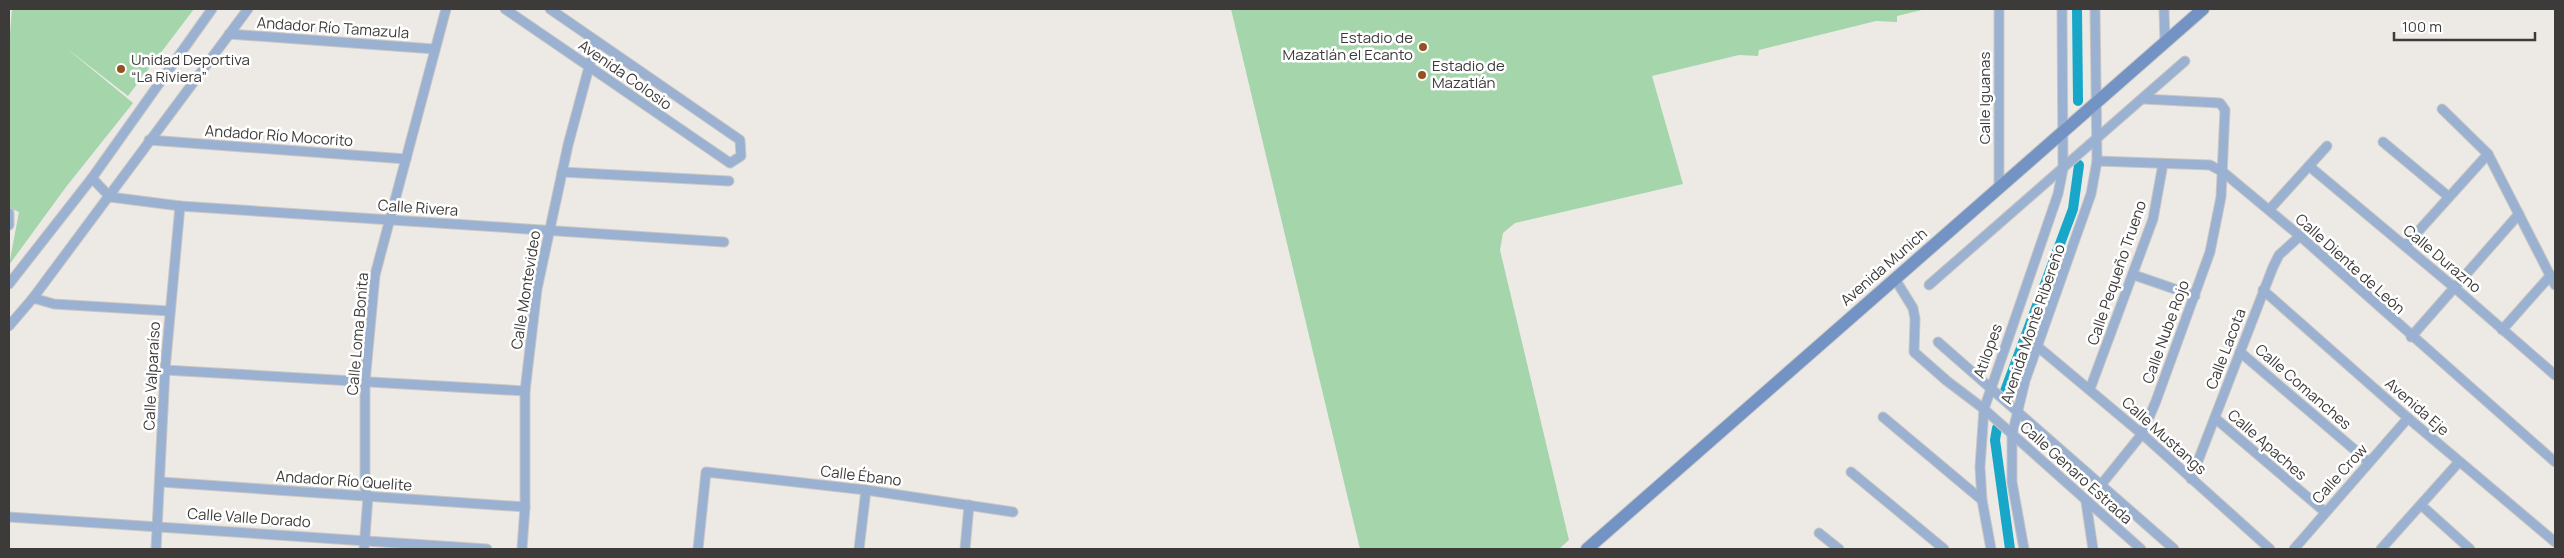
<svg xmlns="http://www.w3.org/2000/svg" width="2564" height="558" font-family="Manrope,sans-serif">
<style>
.green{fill:#a5d5ab}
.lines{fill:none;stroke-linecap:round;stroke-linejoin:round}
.canal{stroke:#18a7c8;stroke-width:10}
.street-casing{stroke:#cac7c4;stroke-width:11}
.secondary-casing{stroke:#cac7c4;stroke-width:14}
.street{stroke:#9ab1d1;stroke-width:9}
.secondary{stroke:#7293c3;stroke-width:12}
.poi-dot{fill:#955221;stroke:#fff;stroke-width:2}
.labels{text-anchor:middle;stroke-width:5;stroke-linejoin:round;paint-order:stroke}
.street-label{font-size:15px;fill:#3d3b3a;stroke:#fff}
.poi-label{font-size:15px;fill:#3d3b3a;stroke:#fff;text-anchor:start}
</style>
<rect width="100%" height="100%" fill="#edeae6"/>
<g class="green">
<path d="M12,9H194L128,96L65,47L133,103L66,187L9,265L19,212L9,208V46Z"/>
<path d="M1231,9H1926L1897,16V22L1876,21L1759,50L1758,56L1739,55L1652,76L1683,184L1515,223L1503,233L1500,250L1569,540L1559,549H1360Z"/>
</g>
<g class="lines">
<g class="canal">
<path d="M2077,9L2078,101"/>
<path d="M2005,391L2073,209L2079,165"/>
<path d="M1997,428L1995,440L2010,549"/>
</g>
<g class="street-casing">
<g id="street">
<path d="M505,9L730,163L741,156L740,140L550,9"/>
<path d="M2164,9L2165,43"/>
<path d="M229,34L434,49"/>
<path d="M2442,109L2488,154L2555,285"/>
<path d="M149,140L406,159"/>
<path d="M2383,142L2449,197"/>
<path d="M2097,161L2210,165L2223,172L2300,236L2555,462"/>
<path d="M2309,166L2455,288L2555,375"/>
<path d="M562,172L729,181"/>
<path d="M92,178L110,197"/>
<path d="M1999,188V9"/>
<path d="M110,197L180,206L724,242"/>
<path d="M2269,210L2327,146"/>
<path d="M9,213V225"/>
<path d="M2405,246L2488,154"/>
<path d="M2134,275L2195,296"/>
<path d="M1895,279L1913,308L1915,319L1914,352L1947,381L1984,409L2141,549"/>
<path d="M9,284L92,178L212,9"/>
<path d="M1929,285L2185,61"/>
<path d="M2263,290L2408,418L2555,542"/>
<path d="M33,298L54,304L169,311"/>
<path d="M9,326L33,298L248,9"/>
<path d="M2502,330L2551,275"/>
<path d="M2411,337L2519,214"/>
<path d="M1938,342L2174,549"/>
<path d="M2037,346L2142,434L2270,549"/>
<path d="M2240,352L2369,462"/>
<path d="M165,370L525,391"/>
<path d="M2090,389L2153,219L2163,164"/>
<path d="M1883,417L1982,500"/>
<path d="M2215,418L2325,512"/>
<path d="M1851,472L1944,549"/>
<path d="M2191,479L2273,267L2279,255L2300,236"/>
<path d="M161,482L525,507"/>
<path d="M2100,486L2142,434L2156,401L2210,252L2221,197L2225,110L2220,103L2144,99"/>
<path d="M2086,502L2093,549"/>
<path d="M2421,505L2470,549"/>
<path d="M9,517L487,549"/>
<path d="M1819,533L1839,549"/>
<path d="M156,549L165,370L180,206"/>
<path d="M364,549L368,496L365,488V382L375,275L446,9"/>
<path d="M522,549L525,507V391L537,289L568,145L596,41"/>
<path d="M698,549L706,472L866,490L1013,512"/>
<path d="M859,549L866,490"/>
<path d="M965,549L969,505"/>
<path d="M1991,549L1982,500L1980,467L1984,409L2058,194L2063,169L2062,9"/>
<path d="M2024,549L2012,482V435L2025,381L2091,194L2097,161L2095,9"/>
<path d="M2294,549L2408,418"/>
<path d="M2381,549L2459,462"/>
</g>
</g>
<g class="secondary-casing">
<path id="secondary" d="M1587,549L2203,9"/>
</g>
<use href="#street" class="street"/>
<use href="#secondary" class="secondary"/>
</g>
<g class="poi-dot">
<circle cx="1423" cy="47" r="5"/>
<circle cx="121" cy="69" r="5"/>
<circle cx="1422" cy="75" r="5"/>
</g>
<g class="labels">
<g class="street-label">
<text transform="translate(333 28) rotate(4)" y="5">Andador Río Tamazula</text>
<text transform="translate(625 75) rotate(35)" y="5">Avenida Colosio</text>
<text transform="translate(1985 98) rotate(-90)" y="5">Calle Iguanas</text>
<text transform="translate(279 136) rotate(4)" y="5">Andador Río Mocorito</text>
<text transform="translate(418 208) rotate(4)" y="5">Calle Rivera</text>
<text transform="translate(2442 259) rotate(40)" y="5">Calle Durazno</text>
<text transform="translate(2350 264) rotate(42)" y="5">Calle Diente de León</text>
<text transform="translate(1884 267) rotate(-41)" y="5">Avenida Munich</text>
<text transform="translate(2117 273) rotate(-71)" y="5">Calle Pequeño Trueno</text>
<text transform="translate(526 290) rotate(-81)" y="5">Calle Montevideo</text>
<text transform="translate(2033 324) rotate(-71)" y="5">Avenida Monte Ribereño</text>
<text transform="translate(2166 332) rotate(-70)" y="5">Calle Nube Rojo</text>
<text transform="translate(358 334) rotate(-85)" y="5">Calle Loma Bonita</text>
<text transform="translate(2226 349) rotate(-69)" y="5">Calle Lacota</text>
<text transform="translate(1988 351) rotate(-70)" y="5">Atilopes</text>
<text transform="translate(152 376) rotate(-87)" y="5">Calle Valparaíso</text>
<text transform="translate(2303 387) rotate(41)" y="5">Calle Comanches</text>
<text transform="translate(2417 407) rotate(41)" y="5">Avenida Eje</text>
<text transform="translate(2164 436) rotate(42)" y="5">Calle Mustangs</text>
<text transform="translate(2267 445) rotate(41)" y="5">Calle Apaches</text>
<text transform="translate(2076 473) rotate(42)" y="5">Calle Genaro Estrada</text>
<text transform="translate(2340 474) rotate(-48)" y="5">Calle Crow</text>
<text transform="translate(861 476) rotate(7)" y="5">Calle Ébano</text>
<text transform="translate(344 481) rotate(4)" y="5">Andador Río Quelite</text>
<text transform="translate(249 518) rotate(4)" y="5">Calle Valle Dorado</text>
</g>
<g class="poi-label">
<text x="1413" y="43" text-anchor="end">Estadio de<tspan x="1413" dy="17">Mazatlán el Ecanto</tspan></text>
<text x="131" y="65">Unidad Deportiva<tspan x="131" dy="17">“La Riviera”</tspan></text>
<text x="1432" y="71">Estadio de<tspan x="1432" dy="17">Mazatlán</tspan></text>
</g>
</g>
<rect width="2564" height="558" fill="none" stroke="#3d3b3a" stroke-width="20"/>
<path d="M2394 32v8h141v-8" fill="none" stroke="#3d3b3a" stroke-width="2.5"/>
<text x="2402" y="32" font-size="15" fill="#3d3b3a" stroke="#ffffff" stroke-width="4" paint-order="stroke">100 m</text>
</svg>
